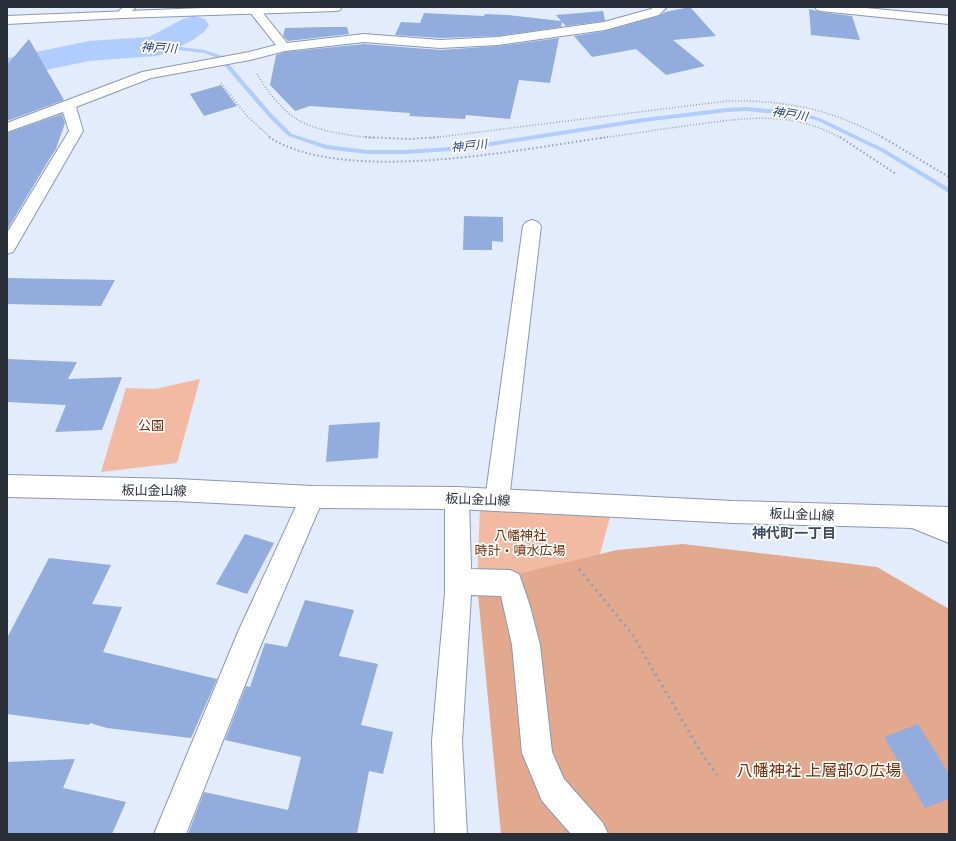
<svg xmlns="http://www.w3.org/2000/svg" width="956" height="841" font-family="Helvetica,'Noto Sans JP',sans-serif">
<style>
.green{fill:#f2baa2}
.forest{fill:#e3a98f}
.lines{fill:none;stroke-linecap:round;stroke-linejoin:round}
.stream{fill:#b1ccff;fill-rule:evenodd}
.river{fill:#b1ccff;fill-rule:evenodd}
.building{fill:#92acde}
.minor-casing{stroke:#8b98b1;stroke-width:2}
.major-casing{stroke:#8b98b1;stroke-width:2}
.path-far2{stroke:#99a0ae;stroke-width:1.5;stroke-dasharray:1 2;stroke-linecap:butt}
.path-far1{stroke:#99a0ae;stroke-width:2;stroke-dasharray:1.5 2.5;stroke-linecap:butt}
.path{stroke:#99a0ae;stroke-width:3;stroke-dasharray:2.5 4;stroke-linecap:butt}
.minor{fill:#fff;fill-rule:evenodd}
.major{fill:#fff;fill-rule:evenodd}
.labels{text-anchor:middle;stroke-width:3.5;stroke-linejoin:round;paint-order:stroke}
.far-water-label{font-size:12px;font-style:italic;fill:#25417e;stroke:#fff}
.park-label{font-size:13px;fill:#732e07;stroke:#fff}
.street-label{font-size:13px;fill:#292f39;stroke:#fff}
.neighbourhood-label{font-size:14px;font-weight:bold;fill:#3f4b61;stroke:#fff}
.near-park-label{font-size:16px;fill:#732e07;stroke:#fff}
</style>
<rect width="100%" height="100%" fill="#e3ecfc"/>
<g class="green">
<path d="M200,379L177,463L101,472L126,388L155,389Z"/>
<path d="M613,506L592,583L477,584L480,507Z"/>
</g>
<path class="forest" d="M683,544L877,567L949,609V834H501L477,584L617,550Z"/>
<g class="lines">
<path class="stream" d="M156,44L205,50L222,56L271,113L292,134L327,145L367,150H405L465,146L644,118L727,108L747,107L797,112L820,118L886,150L949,188V193L882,152L816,120L797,116L747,111L727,112L644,122L465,150L405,154H367L326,149L288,136L267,115L218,58L204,53L154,47V45Z"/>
<path class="river" d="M194,16L205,19L209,25L205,31L193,40L167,53L156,56L89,61L7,78V58L89,41L149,37L183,19Z"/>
</g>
<g class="building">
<path d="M685,8H691L716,36L673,40L705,66L666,75L636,49L592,57L574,36L605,31L659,16L665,12Z"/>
<path d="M809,9L821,12L852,16L860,40L811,35Z"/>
<path d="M603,11L605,20L604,21L566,26L562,22L561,27L498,36L440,38L395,35L401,22L420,23L424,13L484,16L485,14L508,15L561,21L556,15Z"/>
<path d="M326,27H347L349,34L288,41L283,36L285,28Z"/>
<path d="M559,38L550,83L519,80L510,119L466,115L465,119L409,116L410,113L310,106L295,111L270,85L276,55L285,52L364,44L440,50L498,46Z"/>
<path d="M29,39L64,100L7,121V65Z"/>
<path d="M221,85L237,106L204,116L190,94Z"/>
<path d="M62,114L65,123L56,149L50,158L7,230V133Z"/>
<path d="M464,216L503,217V242L492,241V250H463Z"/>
<path d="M7,278L115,280L101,306L7,304Z"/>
<path d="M7,359L77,362L68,379L122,377L102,430L55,432L66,405L7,402Z"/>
<path d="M380,422L378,458L326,462L329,425Z"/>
<path d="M245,534L274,543L247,594L216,584Z"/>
<path d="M49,558L111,565L92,604L122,607L103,652L217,679L191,738L107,728L90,723L89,725L7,714V638Z"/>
<path d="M305,600L354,610L339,656L378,664L361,725L393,732L383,774L369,771L357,834H188L204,792L288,810L301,757L225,740L246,686L250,687L265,643L287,647Z"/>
<path d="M918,724L949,774V799L925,808L884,737Z"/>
<path d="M75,759L63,788L126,802L112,834H7V762Z"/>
</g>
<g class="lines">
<g class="minor-casing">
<g id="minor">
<path d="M123,7H136L126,17H118L116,14Z"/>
<path d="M255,7L259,8L287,43L364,34L440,40L498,37L604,22L651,9L654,7H667L659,15L605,30L498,45L440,48L364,42L285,51L250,60L151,78L76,107L83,131L13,252L7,254V233L69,131L63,112L7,132V123L142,72L249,52L276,45L249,11L251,8Z"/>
<path d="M815,7H856L949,16V24L821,11L817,10Z"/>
<path d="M532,220L538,222L541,226L509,500L505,508L497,511L489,508L485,500L523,226L526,222Z"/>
<path d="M312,486L320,489L324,497L260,647L186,834H154L238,632L304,489Z"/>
<path d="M457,487L465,490L469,498L471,569L510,570L519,574L530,606L540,645L552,752L564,779L603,823L608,834H571L542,801L522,753L512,645L501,596L471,595L462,741L467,834H435L432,741L445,593V498L449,490Z"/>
<path d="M916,507L949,519V543L907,526L904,518L907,510Z"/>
</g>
</g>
<g class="major-casing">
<g id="major">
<path d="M227,7H342L340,10L336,11L122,18L7,24V16Z"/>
<path d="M7,475L176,479L312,486L457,487L733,501L949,507V529L733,523L457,509L312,508L176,501L7,497Z"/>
</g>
</g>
<g class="path-far2">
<path d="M257,74C267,91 282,111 300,121C320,132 352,136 375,138"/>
<path d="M221,83L247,116L271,138"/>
<path d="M431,138L727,101C788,100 830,109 884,138"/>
<path d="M601,138C631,134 662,129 692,125C746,118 791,110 841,138"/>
</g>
<g class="path-far1">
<path d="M269,137C344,186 521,149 608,137"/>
<path d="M365,137L409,139L439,137"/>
<path d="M840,137L896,174"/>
<path d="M882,137L949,177"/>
</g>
<path class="path" d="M579,569L632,634L702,754L717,775"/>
<use href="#minor" class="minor"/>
<use href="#major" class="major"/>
</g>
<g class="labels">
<g class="far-water-label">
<text transform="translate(159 48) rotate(3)" y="4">神戸川</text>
<text transform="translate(790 114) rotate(9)" y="4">神戸川</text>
<text transform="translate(469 146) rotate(-6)" y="4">神戸川</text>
</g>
<g class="park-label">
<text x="151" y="430">公園</text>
<text x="520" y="540">八幡神社<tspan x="520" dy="15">時計・噴水広場</tspan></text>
</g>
<g class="street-label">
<text transform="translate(154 490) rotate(1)" y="5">板山金山線</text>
<text transform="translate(478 499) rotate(2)" y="5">板山金山線</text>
<text transform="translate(802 514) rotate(2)" y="5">板山金山線</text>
</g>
<g class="neighbourhood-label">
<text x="794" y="538">神代町一丁目</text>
</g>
<g class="near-park-label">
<text x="819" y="776">八幡神社 上層部の広場</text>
</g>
</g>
<rect width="956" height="841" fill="none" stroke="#292f39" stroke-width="16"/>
</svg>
